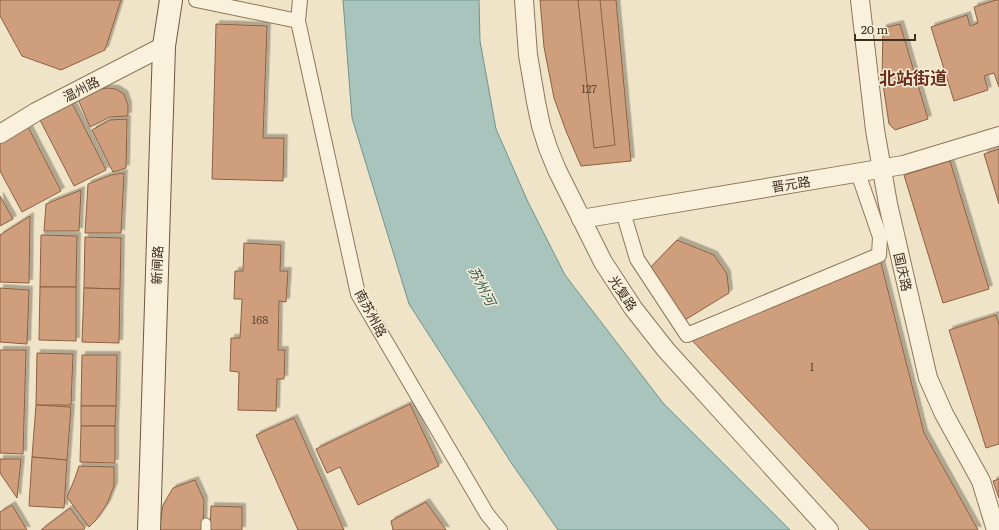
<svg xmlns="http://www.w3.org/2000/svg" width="999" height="530" font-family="Literata,'Noto Sans SC',serif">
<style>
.water{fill:#a9c4bc;stroke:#6f938a}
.building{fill:#cf9f7d;stroke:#8d5f41;filter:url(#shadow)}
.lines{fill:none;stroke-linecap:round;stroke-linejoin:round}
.service-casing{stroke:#8d765c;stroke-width:11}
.pedestrian-casing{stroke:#8d765c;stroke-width:16}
.minor-casing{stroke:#8d765c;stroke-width:20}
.secondary-casing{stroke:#6f573f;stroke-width:24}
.service{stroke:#faf1dc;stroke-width:9}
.pedestrian{stroke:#faf1dc;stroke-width:14}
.minor{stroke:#faf1dc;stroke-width:18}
.secondary{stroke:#faf1dc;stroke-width:22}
.labels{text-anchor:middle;stroke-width:3;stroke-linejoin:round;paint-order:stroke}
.number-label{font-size:11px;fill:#624a37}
.street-label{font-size:13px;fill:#3d2e20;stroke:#f7eed8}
.water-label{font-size:14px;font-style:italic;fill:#2f5d5a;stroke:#f7eed8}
.district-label{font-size:17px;font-weight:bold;fill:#6b2e1e;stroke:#f7eed8}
</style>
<defs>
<filter id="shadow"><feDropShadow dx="3.5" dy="-3.5" stdDeviation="0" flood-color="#0004"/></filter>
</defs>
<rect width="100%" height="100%" fill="#f0e4c8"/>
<path class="water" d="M343,0H479L480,41L496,129L528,202L565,275L663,403L790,530H558L512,464L409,304L352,118Z"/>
<g class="building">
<path d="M0,0H121L105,50L61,70L22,56L0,16Z"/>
<path d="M540,0H616L631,161L581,166L566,131L554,98L544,47Z"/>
<path d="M578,0H600L615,145L594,148Z"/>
<path d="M996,0H999V87L994,73L984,76L988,90L954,101L931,27L967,15L970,26L978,23L974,7Z"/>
<path d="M216,24L267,26L263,138H284L283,181L212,179Z"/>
<path d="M900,24L928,119L895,130L889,124L882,78L883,28Z"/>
<path d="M107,88L116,89L124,94L128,105V116L110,117L90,127L78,99L96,90Z"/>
<path d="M72,103L106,170L74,186L40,120Z"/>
<path d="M127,119L126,168L113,172L92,130L110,120Z"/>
<path d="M28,127L61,191L22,212L0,171V142Z"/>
<path d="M999,149V204L984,154Z"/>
<path d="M950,161L989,289L943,303L904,175Z"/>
<path d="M124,173L121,233H85L88,184L111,175Z"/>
<path d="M81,190L79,231H44L46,204Z"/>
<path d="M0,196L13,219L0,226Z"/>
<path d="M30,216L29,283L0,282V235Z"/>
<path d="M41,235L77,236L76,287H40Z"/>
<path d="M85,237L121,238L120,289L84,288Z"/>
<path d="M677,240L714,255L727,274L729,293L680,323L646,272Z"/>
<path d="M244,243L281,245L280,271H288L286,302L279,301L278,350H285L284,379H277L276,411L238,410L239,372L230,371L231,338H240L242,299H234L235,271H243Z"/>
<path d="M879,255L924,433L978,530H870L687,335Z"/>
<path d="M40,287H76V341L39,340Z"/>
<path d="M0,288L29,290L27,344L0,342Z"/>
<path d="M84,288L120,289L119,343L82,342Z"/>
<path d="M996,315L999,325V444L986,448L949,330Z"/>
<path d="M0,350H26L23,454L0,453Z"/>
<path d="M37,353L73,354L71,405H36Z"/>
<path d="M82,355H117L116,406H81Z"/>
<path d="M410,404L439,466L358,505L340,467L327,473L316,449Z"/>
<path d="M36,405L71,407L67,460L32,457Z"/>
<path d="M81,406H116L115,426H81Z"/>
<path d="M294,418L344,530H298L256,435Z"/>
<path d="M81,426H115V463L80,462Z"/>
<path d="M32,457L67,460L64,508L29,506Z"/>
<path d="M0,459H21L17,498L0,473Z"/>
<path d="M79,466L114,467V486L107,504L96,520L89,527L67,497L75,478Z"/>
<path d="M999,479V498L993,481Z"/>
<path d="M195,480L204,500L203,530H159L163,505L173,488Z"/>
<path d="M426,502L446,530H393L391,521Z"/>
<path d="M12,505L27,530H0V512Z"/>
<path d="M211,506L242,507V530H210Z"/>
<path d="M70,508L85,528L83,530H41Z"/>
</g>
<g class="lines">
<g class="service-casing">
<path id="service" d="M206,530V523"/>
</g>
<g class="pedestrian-casing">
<g id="pedestrian">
<path d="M196,0L298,21"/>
<path d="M300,0L298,21L358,294L487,514L500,530"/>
<path d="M858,173L880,237L879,255L687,335L637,259L623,212Z"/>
</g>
</g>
<g class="minor-casing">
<g id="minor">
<path d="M524,0L528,55L536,102L541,126L548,148L557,170L603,262L633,308L666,350L829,530"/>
<path d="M860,0L875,130L888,204L928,378L944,414L981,481L996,530"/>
<path d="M0,134L36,112L164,46"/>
<path d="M581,219L903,165L999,136"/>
</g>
</g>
<g class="secondary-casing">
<path id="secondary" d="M149,530L164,46L171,0"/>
</g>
<use href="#service" class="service"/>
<use href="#pedestrian" class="pedestrian"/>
<use href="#minor" class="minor"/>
<use href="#secondary" class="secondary"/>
</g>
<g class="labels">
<g class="number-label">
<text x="589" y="93">127</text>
<text x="260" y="324">168</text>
<text x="812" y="371">1</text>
</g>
<g class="street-label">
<text transform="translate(81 89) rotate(-27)" y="5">温州路</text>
<text transform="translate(791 184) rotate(-9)" y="5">晋元路</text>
<text transform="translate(157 265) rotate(-88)" y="5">新闸路</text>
<text transform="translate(903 272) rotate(77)" y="5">国庆路</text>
<text transform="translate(623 293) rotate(56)" y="5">光复路</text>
<text transform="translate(371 313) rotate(62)" y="5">南苏州路</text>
</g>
<g class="water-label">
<text transform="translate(482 286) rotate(63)" y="5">苏州河</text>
</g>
<g class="district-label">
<text x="913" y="84">北站街道</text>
</g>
</g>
<path d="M855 34v6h60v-6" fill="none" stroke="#3d2e20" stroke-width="2"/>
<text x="861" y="34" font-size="12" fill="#3d2e20" stroke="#f7eed8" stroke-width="3" paint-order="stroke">20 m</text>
</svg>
